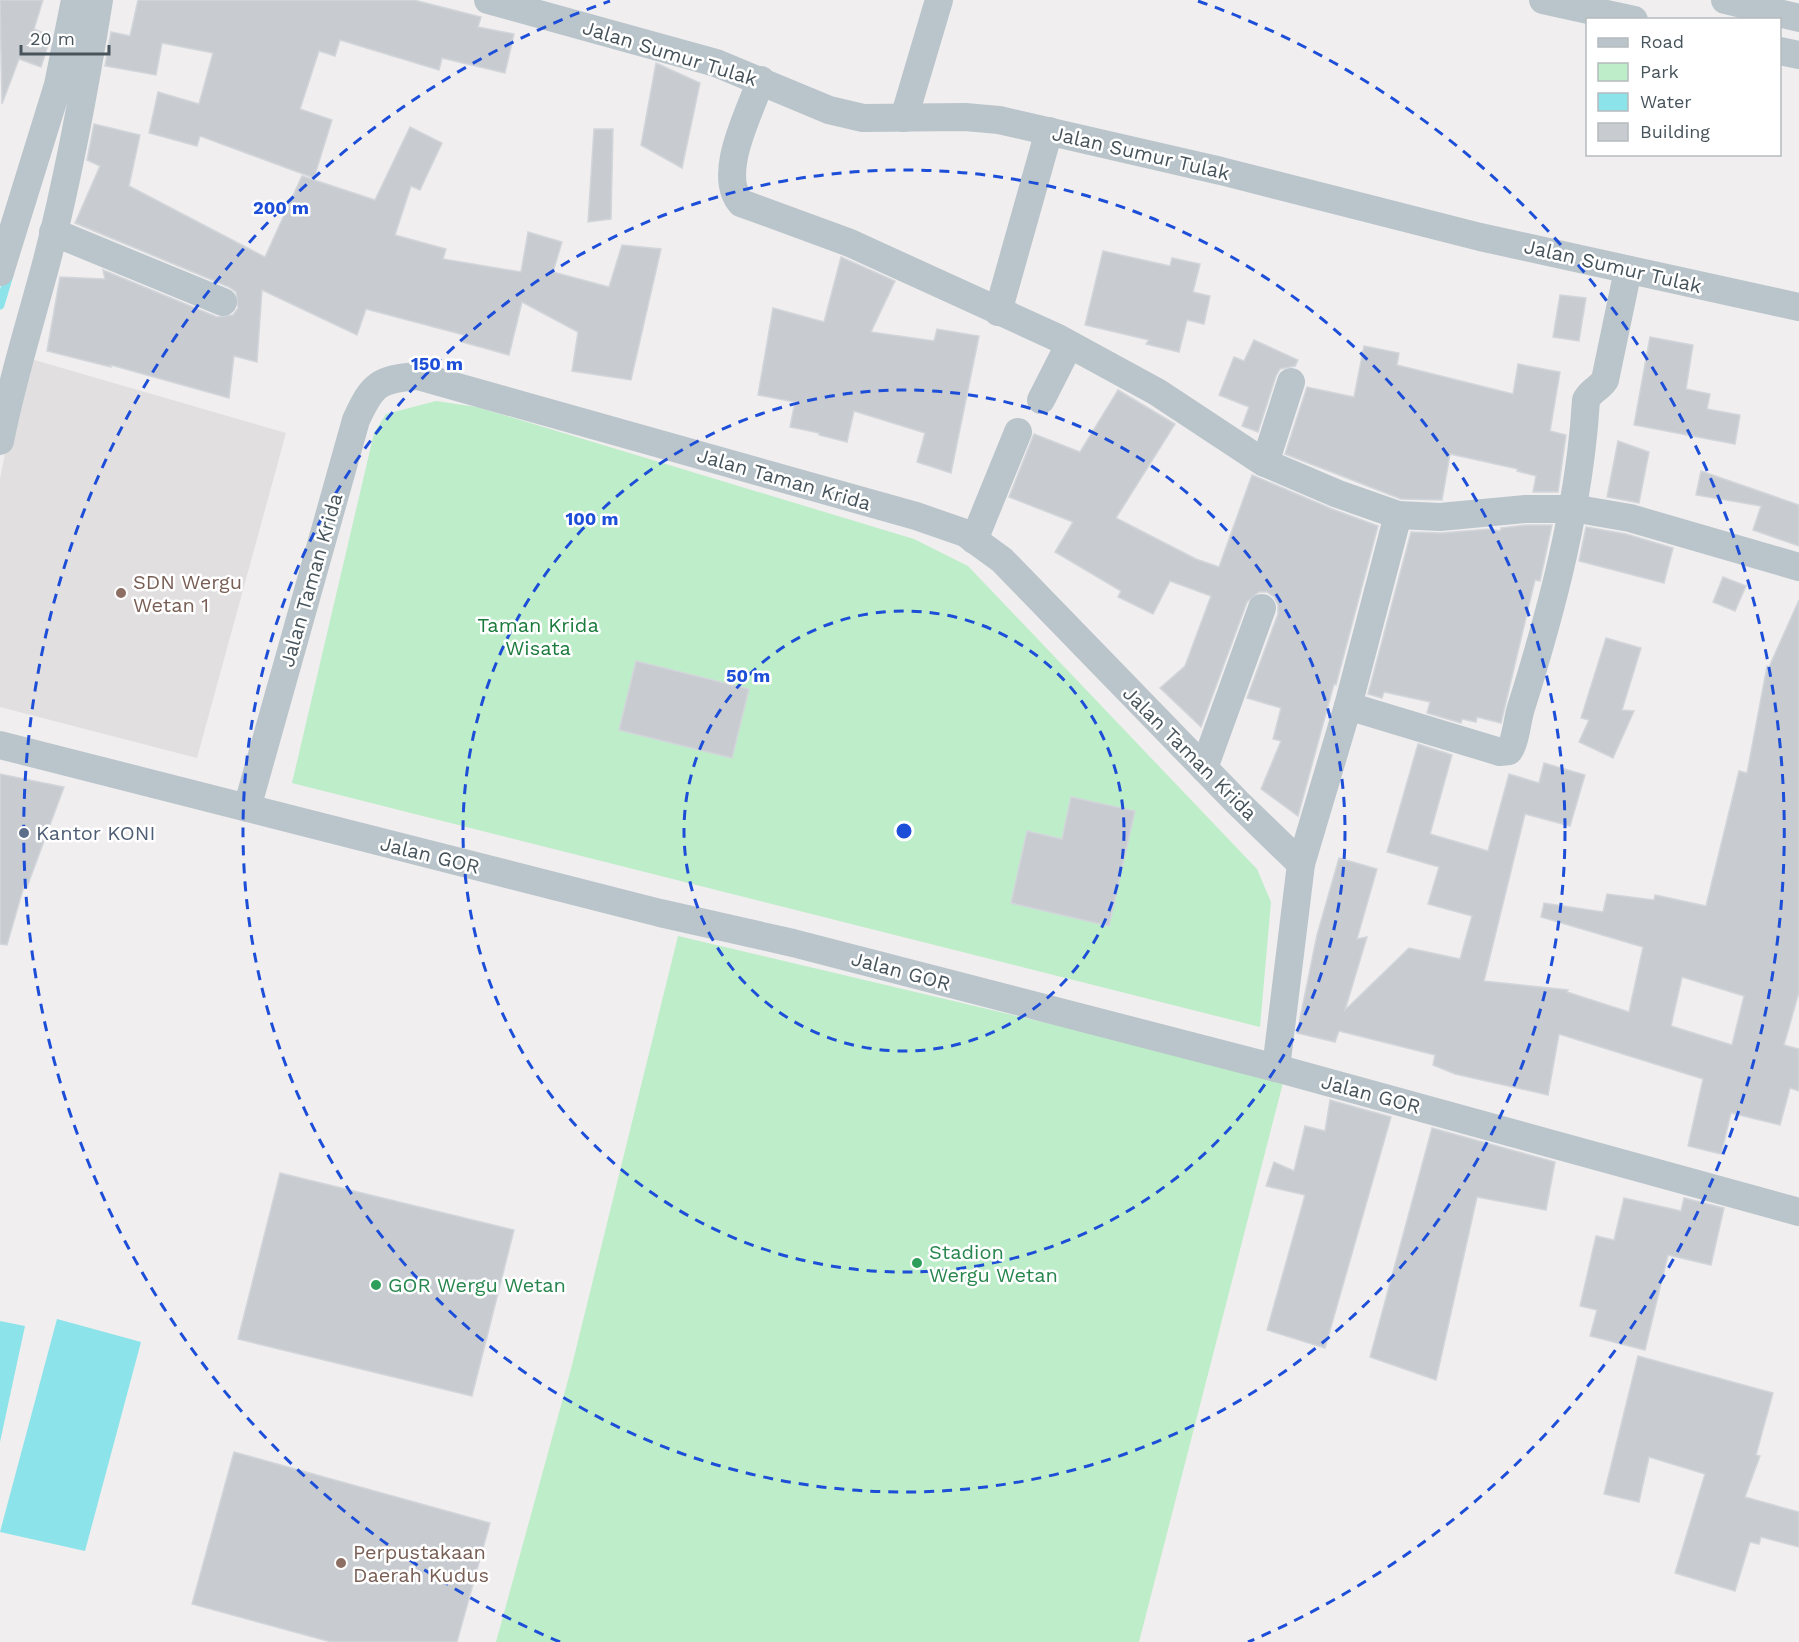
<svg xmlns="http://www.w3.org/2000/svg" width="1799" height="1642" font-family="'Work Sans',sans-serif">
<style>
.education{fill:#e2dfe0}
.green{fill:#beedc9}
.water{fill:#8ce3e9}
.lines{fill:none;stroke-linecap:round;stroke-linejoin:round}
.stream{stroke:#8ce3e9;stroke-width:9}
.building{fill:#c8ccd1;stroke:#d2d6da;stroke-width:1.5;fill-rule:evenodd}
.street{stroke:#bac5cb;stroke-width:28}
.ring{fill:none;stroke:#1d4ed8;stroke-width:3;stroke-dasharray:10 8}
.education-dot{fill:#8d6e63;stroke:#fff;stroke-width:2}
.service-dot{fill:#5c6f8a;stroke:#fff;stroke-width:2}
.leisure-dot{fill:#2e9e5b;stroke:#fff;stroke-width:2}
.labels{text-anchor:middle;stroke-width:5;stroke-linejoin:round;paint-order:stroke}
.street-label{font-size:20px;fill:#47545b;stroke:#fff}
.education-label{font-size:20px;fill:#785e54;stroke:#fff;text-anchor:start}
.park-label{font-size:20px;fill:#1a7b3c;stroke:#fff}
.service-label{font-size:20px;fill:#4e5e75;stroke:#fff;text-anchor:start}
.leisure-label{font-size:20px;fill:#27864d;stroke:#fff;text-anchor:start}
.centre{fill:#1d4ed8;stroke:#fff;stroke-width:3}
.ring-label{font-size:18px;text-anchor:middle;font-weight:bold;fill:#1d4ed8;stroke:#fff;stroke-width:5;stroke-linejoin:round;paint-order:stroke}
</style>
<rect width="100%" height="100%" fill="#f1eeef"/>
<path class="education" d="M24,357L286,433L197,758L0,707V479Z"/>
<g class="green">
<path d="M436,401L477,407L914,539L968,566L1257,869L1271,902L1260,1027L292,783L374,433L386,414Z"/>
<path d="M678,936L1284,1079L1139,1642H496L571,1369Z"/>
</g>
<g class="water">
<path d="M57,1319L141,1342L85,1551L0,1532Z"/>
<path d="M0,1321L25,1326L0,1442Z"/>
</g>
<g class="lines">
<path class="stream" d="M0,305L9,275"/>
</g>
<g class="building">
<path d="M0,0H43L34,29L51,36L41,67L19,59L2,104Z"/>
<path d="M138,0H414L481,17L478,27L514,34L505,73L442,58L439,70L340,40L335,56L319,51L300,109L332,120L314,178L200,136L197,146L149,133L158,92L199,104L213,53L162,43L156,75L105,66L111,32L130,36Z"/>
<path d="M656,63L700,83L682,168L641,145Z"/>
<path d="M94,124L140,135L129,186L265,257L302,176L375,200L410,127L442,143L420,190L411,186L395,235L446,249L443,259L521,272L528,232L562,242L553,272L609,287L622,245L661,249L631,380L572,371L578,332L522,302L509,355L462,342L464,335L366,309L357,335L262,290L257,362L234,356L229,398L111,365V367L47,351L60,277L105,279L103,270L217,317L233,315L238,308L236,292L229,287L75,223L100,166L87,160Z"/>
<path d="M594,129H613L611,219L588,222Z"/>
<path d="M1103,251L1170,266L1172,258L1200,264L1193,292L1210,296L1204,324L1187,320L1179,352L1146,344L1149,340L1085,325Z"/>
<path d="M841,257L895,281L871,332L934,341L937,329L979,336L951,473L917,462L925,433L854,411L847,442L819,435V433L790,427L795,402L758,395L773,308L824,322Z"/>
<path d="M1560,295L1586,298L1579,341L1553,337Z"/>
<path d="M1650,337L1693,345L1686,389L1710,394L1707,409L1740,415L1735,444L1634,425Z"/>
<path d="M1254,340L1298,360L1295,366L1280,369L1276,376L1258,432L1242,426L1249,407L1219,395L1234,357L1244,361Z"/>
<path d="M1364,346L1399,353L1397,365L1513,394L1518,364L1560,372L1550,431L1566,435L1558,492H1533L1536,476L1517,471L1518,469L1450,454L1442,500L1401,499L1285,454L1307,387L1354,397Z"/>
<path d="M1118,390L1175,424L1116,518L1196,559L1219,567L1252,475L1332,509L1378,526L1336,685L1334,684L1298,816L1261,789L1281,741L1273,739L1281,708L1247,698L1278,614V605L1274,597L1267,592H1259L1247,602L1201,727L1160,688L1185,666L1211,596L1170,581L1153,614L1118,597L1121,591L1055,552L1073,522L1009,497L1034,434L1080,452Z"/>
<path d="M1618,441L1649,452L1639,503L1607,497Z"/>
<path d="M1701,471L1799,505V546L1753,530L1761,506L1696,495Z"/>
<path d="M1527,525H1552L1540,581L1535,580L1501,723L1477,717L1476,722L1462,719L1461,723L1427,713L1430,702L1384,692L1382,698L1368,694L1411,532L1441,533L1490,529L1500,531L1501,528Z"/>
<path d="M1586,527L1626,534L1673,548L1664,583L1579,561Z"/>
<path d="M1723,577L1746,586L1735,611L1713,602Z"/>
<path d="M1799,600V992L1784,1045L1799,1049V1091L1790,1088L1780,1125L1731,1113L1721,1154L1688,1146L1703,1079L1559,1034L1548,1095L1455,1074L1433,1065L1435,1055L1339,1031L1335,1042L1297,1033L1317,935L1339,858L1377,869L1357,939L1367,937L1345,1010L1409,948L1460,959L1472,916L1428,904L1439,867L1387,852L1418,744L1452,755L1430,834L1488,851L1509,774L1539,783L1544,763L1585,775L1570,826L1525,814L1484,981L1568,990L1567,992L1629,1012L1643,947L1541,917L1544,903L1603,912L1607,894L1654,900L1655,895L1706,906L1739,771L1747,773L1767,666L1769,667ZM1682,977L1744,996L1732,1045L1671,1026Z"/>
<path d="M1606,638L1641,648L1622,710L1634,711L1613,758L1579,742L1589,720L1581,718Z"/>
<path d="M636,661L749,689L732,758L619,730Z"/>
<path d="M0,774L64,787L27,887L24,886L7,945L0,944Z"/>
<path d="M1071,797L1135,811L1109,926L1011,903L1027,831L1062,839Z"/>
<path d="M1330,1100L1391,1117L1325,1348L1267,1330L1305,1195L1266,1186L1274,1162L1294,1171L1305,1126L1325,1131Z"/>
<path d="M1432,1128L1555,1162L1546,1210L1477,1197L1436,1380L1370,1357Z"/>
<path d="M280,1173L514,1230L472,1396L238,1339Z"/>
<path d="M1624,1198L1681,1211L1684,1198L1724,1208L1711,1265L1668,1255L1645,1350L1590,1336L1597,1310L1580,1306L1596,1236L1614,1240Z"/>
<path d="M1638,1356L1773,1393L1756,1455L1760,1456L1745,1497L1799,1512V1547L1761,1537L1759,1544L1750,1542L1735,1591L1675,1573L1705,1474L1649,1457L1639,1502L1604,1494Z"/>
<path d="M234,1452L490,1523L457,1642H331L192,1604Z"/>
</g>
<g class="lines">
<g class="street">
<path d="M488,0L716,63L829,110L863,118L965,117L999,120L1221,171L1480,237L1799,307"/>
<path d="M1543,0L1634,20"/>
<path d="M1725,0L1799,18"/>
<path d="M1780,51L1799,55"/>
<path d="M761,80C750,112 716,174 741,203L850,243L1058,338L1157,392L1263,462L1338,494L1398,515L1440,517L1526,509H1578L1630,518L1799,567"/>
<path d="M904,118L939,0"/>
<path d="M53,232L223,302"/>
<path d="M0,272L58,85L75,0"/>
<path d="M998,312L1049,131"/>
<path d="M1041,400L1069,345"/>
<path d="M0,441C12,379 31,321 47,260C69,175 85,87 99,0"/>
<path d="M1265,463L1291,382"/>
<path d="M974,540L1018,432"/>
<path d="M1348,706L1500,752L1509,751C1516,741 1517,720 1521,708C1552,609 1580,504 1586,400C1591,390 1599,389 1605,380L1628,270"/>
<path d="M0,745L660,913L793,943L1276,1068L1799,1212"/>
<path d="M1204,768L1262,608"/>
<path d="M247,808L356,420C372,385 378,379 418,376L916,516L965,533L1002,560L1237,802L1301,864L1276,1068"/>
<path d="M1301,864L1348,706L1398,515"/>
</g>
</g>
<g class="ring">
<circle cx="904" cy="831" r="220"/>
<circle cx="904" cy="831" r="441"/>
<circle cx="904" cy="831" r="661"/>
<path d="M560 1642A881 881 0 0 1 610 1M1198 1A881 881 0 0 1 1248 1642"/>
</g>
<g class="education-dot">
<circle cx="121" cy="593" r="6"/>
<circle cx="341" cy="1563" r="6"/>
</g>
<circle class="service-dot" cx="24" cy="833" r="6"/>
<g class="leisure-dot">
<circle cx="917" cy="1263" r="6"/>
<circle cx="376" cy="1285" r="6"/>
</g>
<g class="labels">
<g class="street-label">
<text transform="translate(670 53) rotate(17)" y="7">Jalan Sumur Tulak</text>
<text transform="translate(1141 153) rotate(13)" y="7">Jalan Sumur Tulak</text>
<text transform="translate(1613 266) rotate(13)" y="7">Jalan Sumur Tulak</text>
<text transform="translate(784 479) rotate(16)" y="7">Jalan Taman Krida</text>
<text transform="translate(311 580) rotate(-74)" y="7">Jalan Taman Krida</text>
<text transform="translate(1190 753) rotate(45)" y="7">Jalan Taman Krida</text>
<text transform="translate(430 855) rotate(14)" y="7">Jalan GOR</text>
<text transform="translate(901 971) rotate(15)" y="7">Jalan GOR</text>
<text transform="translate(1371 1094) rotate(15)" y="7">Jalan GOR</text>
</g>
<g class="education-label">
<text x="133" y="589">SDN Wergu<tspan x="133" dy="23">Wetan 1</tspan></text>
<text x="353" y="1559">Perpustakaan<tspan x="353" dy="23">Daerah Kudus</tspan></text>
</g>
<g class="park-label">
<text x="538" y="632">Taman Krida<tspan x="538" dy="23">Wisata</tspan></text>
</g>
<g class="service-label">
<text x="36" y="840">Kantor KONI</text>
</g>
<g class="leisure-label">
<text x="929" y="1259">Stadion<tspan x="929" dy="23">Wergu Wetan</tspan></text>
<text x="388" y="1292">GOR Wergu Wetan</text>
</g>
</g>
<circle cx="904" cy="831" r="9" class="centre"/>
<g class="ring-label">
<text x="281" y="214">200 m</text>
<text x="437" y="370">150 m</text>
<text x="592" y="525">100 m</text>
<text x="748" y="682">50 m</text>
</g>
<rect x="1586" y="18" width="195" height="138" fill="#ffffff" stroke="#b5bbbd" stroke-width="1.5"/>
<rect x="1598" y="38" width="30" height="9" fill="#bac5cb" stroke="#b5bbbd" stroke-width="1.5"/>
<text x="1640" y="48" font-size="18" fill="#47545b">Road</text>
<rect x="1598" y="63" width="30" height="18" fill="#beedc9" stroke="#b5bbbd" stroke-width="1.5"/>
<text x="1640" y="78" font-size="18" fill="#47545b">Park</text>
<rect x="1598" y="93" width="30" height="18" fill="#8ce3e9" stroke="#b5bbbd" stroke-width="1.5"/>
<text x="1640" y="108" font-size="18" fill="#47545b">Water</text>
<rect x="1598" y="123" width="30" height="18" fill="#c8ccd1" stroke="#b5bbbd" stroke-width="1.5"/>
<text x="1640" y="138" font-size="18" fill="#47545b">Building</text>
<path d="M21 45v9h88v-9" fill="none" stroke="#47545b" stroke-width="3"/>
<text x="30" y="45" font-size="18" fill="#47545b" stroke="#ffffff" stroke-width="4.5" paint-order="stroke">20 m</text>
</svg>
